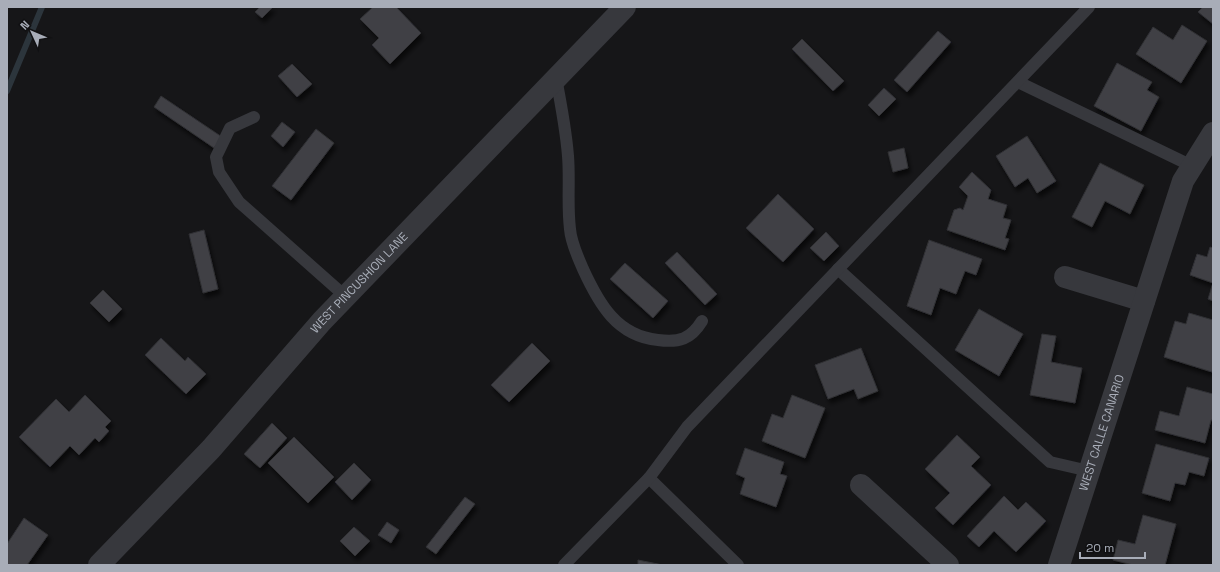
<svg xmlns="http://www.w3.org/2000/svg" width="1220" height="572" font-family="'Space Grotesk',sans-serif">
<style>
.lines{fill:none;stroke-linecap:round;stroke-linejoin:round}
.stream{stroke:#2c353c;stroke-width:6}
.building{fill:#404145;stroke:#303034;filter:url(#shadow)}
.lane{stroke:#37383d;stroke-width:12}
.street{stroke:#37383d;stroke-width:22}
.labels{text-anchor:middle;stroke-width:3;stroke-linejoin:round;paint-order:stroke}
.street-label{font-size:12px;fill:#a8adb8;stroke:#111113}
</style>
<defs>
<filter id="shadow"><feDropShadow dx="2.5" dy="4.5" stdDeviation="2" flood-color="#0009"/></filter>
</defs>
<rect width="100%" height="100%" fill="#161618"/>
<g class="lines">
<path class="stream" d="M7,91L42,7"/>
</g>
<g class="building">
<path d="M260,7H273L262,18L255,12Z"/>
<path d="M373,7H396L421,33L390,64L372,45L379,38L360,19Z"/>
<path d="M1203,7H1213V24L1198,12Z"/>
<path d="M1182,25L1207,41L1181,83L1136,54L1153,27L1173,40Z"/>
<path d="M938,31L951,42L907,92L894,80Z"/>
<path d="M802,39L844,81L833,91L792,49Z"/>
<path d="M1117,63L1152,82L1147,90L1159,97L1141,131L1094,106Z"/>
<path d="M292,64L312,84L297,97L278,76Z"/>
<path d="M884,88L896,99L879,116L868,105Z"/>
<path d="M161,96L222,137L214,148L154,107Z"/>
<path d="M282,122L295,132L283,147L271,136Z"/>
<path d="M316,129L334,143L291,200L272,186Z"/>
<path d="M1027,136L1056,181L1037,193L1028,178L1015,187L996,156Z"/>
<path d="M904,148L908,168L893,172L888,152Z"/>
<path d="M1100,163L1144,185L1130,214L1105,201L1092,227L1072,217Z"/>
<path d="M972,172L991,190L988,199L1007,205L1003,218L1011,220L1005,238L1009,239L1005,250L947,230L954,210L960,208L963,210L968,196L959,187Z"/>
<path d="M778,194L814,229L783,262L746,228Z"/>
<path d="M204,230L218,289L203,293L189,234Z"/>
<path d="M826,232L839,246L824,261L810,248Z"/>
<path d="M929,240L982,259L976,275L965,271L956,294L940,288L931,315L907,306Z"/>
<path d="M1210,247L1213,248V283L1190,275L1197,254L1207,257Z"/>
<path d="M677,252L717,294L705,305L665,263Z"/>
<path d="M625,263L668,301L653,318L610,279Z"/>
<path d="M1213,283V301L1208,299Z"/>
<path d="M103,290L122,309L109,322L90,303Z"/>
<path d="M979,309L1023,334L999,376L955,350Z"/>
<path d="M1189,313L1213,320V367L1212,372L1164,357L1175,321L1186,324Z"/>
<path d="M1042,334L1056,336L1051,362L1082,368L1075,403L1030,395Z"/>
<path d="M161,338L185,361L188,357L206,374L186,394L145,355Z"/>
<path d="M532,343L550,361L509,402L491,385Z"/>
<path d="M861,348L878,391L858,399L854,389L828,399L815,365Z"/>
<path d="M1187,387L1213,394V420H1211L1205,443L1155,430L1160,411L1179,416Z"/>
<path d="M85,395L111,421L105,427L109,431L99,442L95,438L79,455L70,446L50,467L19,437L56,399L69,412Z"/>
<path d="M792,395L825,408L805,458L762,441L772,414L783,418Z"/>
<path d="M272,423L287,438L260,468L244,454Z"/>
<path d="M957,435L980,457L971,466L991,485L953,525L935,508L950,493L925,469Z"/>
<path d="M294,437L334,477L308,503L268,463Z"/>
<path d="M1156,444L1209,458L1204,476L1189,472L1185,485L1175,483L1170,501L1142,493Z"/>
<path d="M745,448L784,462L780,474L787,476L776,507L740,494L745,478L736,474Z"/>
<path d="M354,463L371,480L352,500L335,482Z"/>
<path d="M1004,496L1018,510L1026,502L1046,521L1016,552L994,531L979,547L967,536Z"/>
<path d="M465,497L475,504L436,554L426,547Z"/>
<path d="M1143,515L1176,524L1165,565H1133L1113,560L1118,540L1135,544Z"/>
<path d="M24,518L48,535L27,565H7V544Z"/>
<path d="M387,522L399,530L391,543L378,535Z"/>
<path d="M354,527L370,541L355,556L340,541Z"/>
<path d="M638,560L663,565H638Z"/>
</g>
<g class="lines">
<g class="lane">
<path d="M556,78C561,104 566,130 568,156C570,180 567,205 570,229C571,243 578,257 583,269C599,304 617,336 658,340C679,343 691,339 702,321"/>
<path d="M1018,82L1192,166"/>
<path d="M254,117L230,128L216,157L219,172L239,202L345,296"/>
<path d="M838,269L1050,462L1089,471"/>
<path d="M649,478L738,565"/>
<path d="M564,565L649,478L687,427L1089,7"/>
</g>
<g class="street">
<path d="M1065,277L1144,301"/>
<path d="M861,485L948,565"/>
<path id="s1" d="M99,565L211,449L322,321L625,7"/>
<path id="s2" d="M1059,565L1183,181L1213,133"/>
</g>
</g>
<g class="labels">
<g class="street-label">
<text dy="4" stroke="none"><textPath href="#s1" startOffset="384">WEST PINCUSHION LANE</textPath></text>
<text dy="4" stroke="none"><textPath href="#s2" startOffset="139">WEST CALLE CANARIO</textPath></text>
</g>
</g>
<rect width="1220" height="572" fill="none" stroke="#a8adb8" stroke-width="16"/>
<g transform="translate(32 32) rotate(314)" stroke="#111113" stroke-width="3" paint-order="stroke">
<path d="M0-3L7 15L0 10L-7 15Z" fill="#a8adb8"/>
<text y="-6" font-size="11" font-weight="bold" text-anchor="middle" fill="#a8adb8">N</text>
</g>
<path d="M1080 552v6h65v-6" fill="none" stroke="#a8adb8" stroke-width="2"/>
<text x="1086" y="552" font-size="12" fill="#a8adb8" stroke="#111113" stroke-width="3" paint-order="stroke">20 m</text>
</svg>
